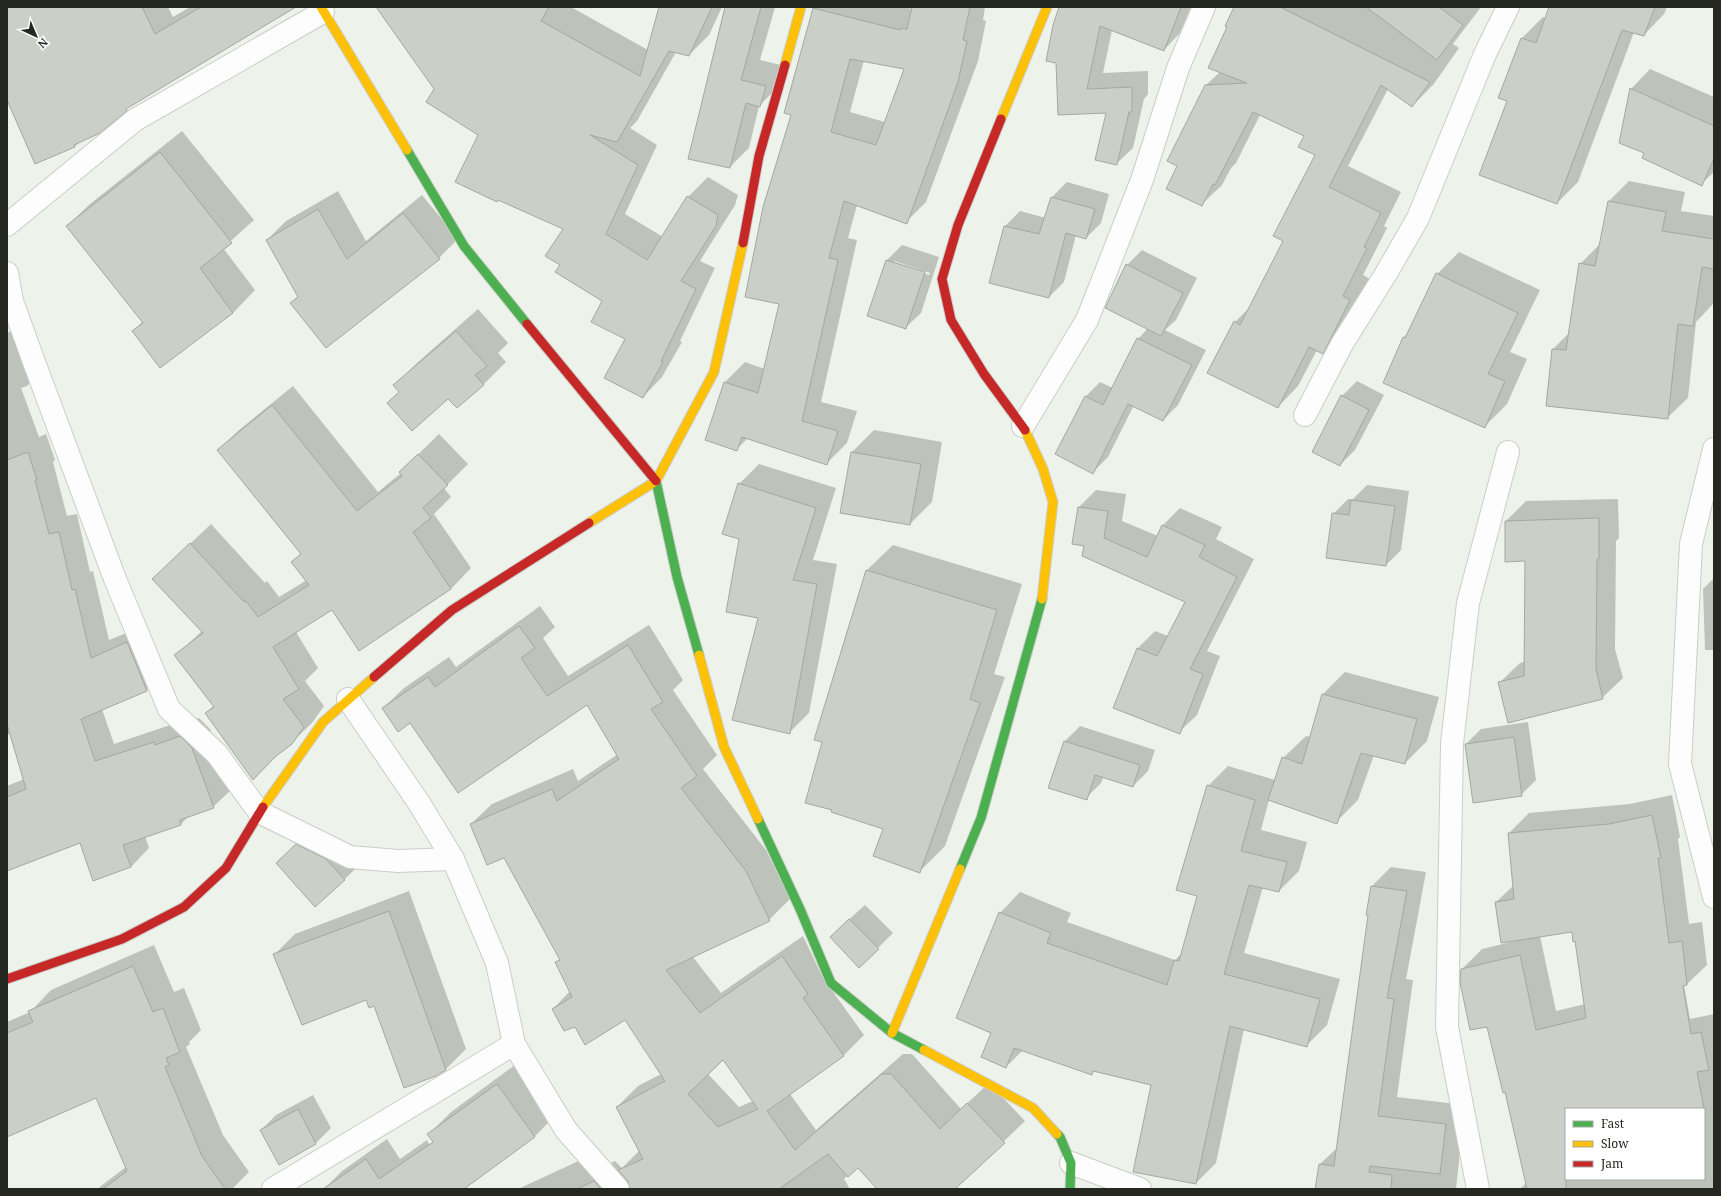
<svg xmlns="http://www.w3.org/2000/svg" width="1721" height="1196" font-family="'Noto Serif',serif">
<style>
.shadow{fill:#0003;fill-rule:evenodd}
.building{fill:#cacfc7;stroke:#a4a8a1;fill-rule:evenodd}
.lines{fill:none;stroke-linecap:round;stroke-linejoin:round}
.street-casing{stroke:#cacec7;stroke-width:24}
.fast-casing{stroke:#cacec7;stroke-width:11}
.slow-casing{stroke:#cacec7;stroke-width:11}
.jam-casing{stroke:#cacec7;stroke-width:11}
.street{stroke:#fcfdfc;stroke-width:22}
.fast{stroke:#4caf50;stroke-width:9}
.slow{stroke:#ffc107;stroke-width:9}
.jam{stroke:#c62828;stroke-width:9}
</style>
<rect width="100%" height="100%" fill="#edf3ea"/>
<g class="shadow">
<path d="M7,7H168L173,17L190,7H290L131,105L75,146L36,163L7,97Z"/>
<path d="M385,7H571L648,50L661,7H722L709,35L689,55L676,52L637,121L630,128L657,145L625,214L663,237L688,197L708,177L738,195L735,205L700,261L715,268L680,341L682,342L662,377L643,397L626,339L603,301L561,265L564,228L479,134L435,89Z"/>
<path d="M726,7H775L760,60L785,66L779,86L759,106L749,148L730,167Z"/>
<path d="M814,7H906L912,9L913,7H985L983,20L986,21L978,61L926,202L906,222L857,205L848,238L857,240L821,402L857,411L847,443L827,463L748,438L736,450L706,440L725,382L745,362L765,369L781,304L792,114ZM864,60L905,68L885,122L850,112Z"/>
<path d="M1059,7H1191L1180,33L1164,50L1112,30L1103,73L1148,71V94L1144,99L1133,148L1116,164L1107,112L1059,114Z"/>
<path d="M1236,7H1481L1453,44L1459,48L1433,85L1412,106L1388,89L1348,166L1401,192L1384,226L1387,228L1363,275L1370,279L1343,332L1322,352L1317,350L1298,386L1278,407L1235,322L1252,305L1284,241L1316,155L1305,136L1260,115L1236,163L1231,168L1222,185L1201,205L1179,165L1206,85L1220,72L1229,27Z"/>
<path d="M1550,7H1667L1664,14L1644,35L1634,32L1578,182L1557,203L1508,101L1499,98L1522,38L1543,17L1546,19Z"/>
<path d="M1650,69L1714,97V172L1701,184L1646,152L1631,89Z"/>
<path d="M182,131L254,220L223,248L255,290L233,313L160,367L133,331L143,321L67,226L90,204Z"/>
<path d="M1629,181L1685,192L1681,211L1714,216L1713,304L1696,322L1688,398L1667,418L1547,405L1553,349L1570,332L1580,264L1601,243L1609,201Z"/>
<path d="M1067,182L1109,194L1101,223L1086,238L1076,235L1064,282L1049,297L1005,226L1020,211L1046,218L1052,197Z"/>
<path d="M338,191L366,241L422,195L458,239L439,258L291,303L298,296L267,240L286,221Z"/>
<path d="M902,245L939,257L921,313L906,327L868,315L887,260ZM894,261L930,273L929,275L894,263Z"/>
<path d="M1142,250L1197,278L1176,320L1165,330L1206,350L1178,405L1163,420L1134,405L1108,457L1093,472L1085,397L1100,382L1113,388L1138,339L1148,328L1127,265Z"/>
<path d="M1459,252L1540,290L1510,352L1527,359L1507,404L1485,426L1404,337L1408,333L1437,274Z"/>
<path d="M478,309L508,343L498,353L506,362L484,384L457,407L449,398L400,391L395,385L417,363Z"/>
<path d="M25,324L45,367L27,386L21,388L39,437L46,434L55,460L53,462L67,516L77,514L90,572L93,571L109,640L146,625L165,672L147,690L102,709L114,744L173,724L174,728L199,718L210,729L232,789L213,807L189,816L181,824L145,836L149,848L131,867L81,842L7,870V786L24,779L10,734L7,735V333Z"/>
<path d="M1357,381L1384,395L1355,450L1340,465L1342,396Z"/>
<path d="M293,386L378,492L401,473L400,472L439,434L468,464L444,488L451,497L434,514L471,568L451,589L332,609L296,632L318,668L305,681L324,706L312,723L291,743L206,713L214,705L176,655L202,631L153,579L211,524L265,583L267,581L279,597L307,580L293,562L301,553L218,450L239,430Z"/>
<path d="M874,430L942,442L932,502L910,524L852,452Z"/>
<path d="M759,464L836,488L813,560L837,564L809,713L789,733L741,539L739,484Z"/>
<path d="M1367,485L1409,491L1401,550L1386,565L1333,514L1348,499H1353Z"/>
<path d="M1096,490L1126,494L1122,521L1158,536L1162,526L1180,508L1222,527L1216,539L1254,559L1207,651L1220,656L1197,715L1179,732L1137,649L1155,631L1168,636L1186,602L1085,545L1078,508Z"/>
<path d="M1618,499L1619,538L1616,541L1615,649L1623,678L1602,698L1499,683L1520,663L1526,661V560L1506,521L1526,501Z"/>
<path d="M893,545L1022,584L994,674L1005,677L945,846L920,871L884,828L823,741L867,570Z"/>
<path d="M1714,578V650H1705L1703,589Z"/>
<path d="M540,606L555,627L543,638L568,676L649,625L683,680L673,690L717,755L703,769L766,850L790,899L769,920L693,957L721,993L803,936L823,978L864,1035L844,1055L790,1094L816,1130L903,1054H912L961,1109L989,1083L1025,1121L954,1189H878L858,1167L844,1179L850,1189H518L598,1152L604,1166L615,1161L622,1168L640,1150L617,1107L638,1086L661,1074L625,1019L553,1009L570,991L556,962L561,958L504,856L471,824L492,804L573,769L578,781L618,754L587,703L411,722L383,708L404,688L449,657L456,667ZM724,1059L753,1101L739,1107L708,1074Z"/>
<path d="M1345,672L1439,697L1427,741L1405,763L1374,755L1358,800L1336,822L1269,800L1261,830L1307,842L1299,871L1279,891L1263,887L1244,953L1340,979L1327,1025L1307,1045L1244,1029L1216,1163L1196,1183L1152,1085L1095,1070L1091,1074L1023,1050L1006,1067L992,1032L1000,913L1020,892L1071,913L1067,922L1175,960L1182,953L1198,895L1208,786L1228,766L1275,780L1283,758L1306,736L1311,737L1323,694Z"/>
<path d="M1528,722L1536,780L1521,795L1466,744L1481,729Z"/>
<path d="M1080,726L1155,750L1148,771L1133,786L1104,776L1101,783L1086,798L1050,787L1065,741Z"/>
<path d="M1672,795L1680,837L1678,839L1689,924L1702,922L1707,965L1687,984L1684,985L1690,1019L1714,1014V1189H1520L1526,1183L1506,1091L1488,1026L1462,969L1482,949L1515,941L1496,902L1514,885L1509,833L1529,813L1630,804ZM1572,931L1576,940L1585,1004L1556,1011L1540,936ZM1566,1109H1704V1179H1566Z"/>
<path d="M312,830L359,865L344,880L292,848Z"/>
<path d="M1391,867L1426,872L1406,979L1413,980L1397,1097L1465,1105L1456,1189H1316L1320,1164L1338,1147L1369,914H1367L1372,886Z"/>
<path d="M409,891L466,1049L445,1070L366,998L274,955L295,934Z"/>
<path d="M865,905L893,933L878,948L846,922Z"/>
<path d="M154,945L174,992L184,988L201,1030L189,1042L190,1044L186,1047L223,1135L249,1172L232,1189H97L126,1167L97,1097L7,1136V1022L30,1012L51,990Z"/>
<path d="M519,1062L557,1114L535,1136L466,1186L429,1134L451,1112Z"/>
<path d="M313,1095L331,1128L316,1143L261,1130L276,1115Z"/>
<path d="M387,1139L400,1159L427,1140L451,1189H324L342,1171Z"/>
</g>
<g class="building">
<path d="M7,7H142L155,34L201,7H296L126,109L127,111L100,133L74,145L75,147L35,164L7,100Z"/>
<path d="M376,7H549L541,21L640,76L659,7H712L689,56L669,51L617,142L590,135L638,165L606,234L647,260L687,196L718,215L716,226L681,281L696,289L661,361L663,362L643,398L604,378L625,339L591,322L602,301L555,272L560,265L545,256L563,229L498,200L497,202L455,182L478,135L426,102L434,89Z"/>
<path d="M725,7H761L741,80L766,86L760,107L746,103L730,168L688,159Z"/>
<path d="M912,7H970L963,40L967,41L958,82L907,224L844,201L829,258L838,260L802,421L838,431L827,465L742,437L737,451L705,440L724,382L758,393L779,304L745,297L763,207L791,115L784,113L813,8L900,30V28L907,29ZM850,59L904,69L876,145L831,132Z"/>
<path d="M1059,7H1181L1164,51L1100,26L1087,89L1132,87V112H1129L1117,165L1095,160L1106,113L1058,115L1056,63L1046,61L1053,25Z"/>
<path d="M1234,7H1280L1430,82L1412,107L1381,85L1329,187L1381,213L1364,247L1367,248L1343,296L1350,300L1323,354L1309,347L1278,408L1207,373L1234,321L1240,325L1283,241L1273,236L1315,155L1298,147L1304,136L1253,112L1215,185L1213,184L1202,206L1166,189L1177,166L1167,161L1205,85L1247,83L1208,68L1227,27L1225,26Z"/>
<path d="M1366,7H1439L1463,25L1437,60Z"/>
<path d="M1549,7H1655L1644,36L1622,30L1557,204L1479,175L1507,101L1498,98L1521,38L1536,43Z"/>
<path d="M1630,88L1714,126V158L1702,186L1642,158L1644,153L1619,143Z"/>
<path d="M160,152L232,243L200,268L233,313L160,368L132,331L143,323L66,226Z"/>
<path d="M1051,197L1095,209L1086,239L1066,233L1049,298L989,283L1004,226L1039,234Z"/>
<path d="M1608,201L1666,212L1662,231L1714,239V269L1702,267L1693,326L1678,324L1668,419L1546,406L1552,349L1566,350L1579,263L1595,266Z"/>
<path d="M318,209L347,259L403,213L440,259L326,348L290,303L298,297L266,240Z"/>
<path d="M886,260L925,272L906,329L867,316Z"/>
<path d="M1126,264L1183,293L1161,336L1105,308Z"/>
<path d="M1436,273L1518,313L1488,374L1505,381L1485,428L1383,383L1403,337L1405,338Z"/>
<path d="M456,331L487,366L475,375L484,385L457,408L448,399L412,431L387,403L399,392L393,385Z"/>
<path d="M1137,338L1192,365L1163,421L1128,404L1093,474L1055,454L1085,396L1103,405Z"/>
<path d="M1341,395L1369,410L1340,466L1312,452Z"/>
<path d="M272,405L357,511L402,476L399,472L418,454L448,485L423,508L431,518L413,532L451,589L359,651L332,610L273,647L299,689L283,699L304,727L292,744L275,757L253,780L205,713L214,707L174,655L203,633L152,579L190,543L244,602L246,601L258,617L309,585L291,562L301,554L217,450Z"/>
<path d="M28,452L37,480H35L49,534L59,532L72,590L75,589L91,658L127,642L147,691L81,719L95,761L154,742L155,745L180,736L192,748L214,808L180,820L181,825L123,845L131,867L93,881L80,843L7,871V797L26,789L7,724V460Z"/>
<path d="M851,452L921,464L910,525L840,513Z"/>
<path d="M738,483L816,508L793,580L817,584L790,734L732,720L758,618L726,612L739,539L722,534Z"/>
<path d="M1351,500L1395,506L1386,566L1326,558L1332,513L1349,515Z"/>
<path d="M1078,507L1108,511L1104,538L1147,557L1162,525L1205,545L1199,557L1237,577L1190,669L1203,674L1180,734L1113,708L1137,648L1157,656L1185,602L1082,556L1084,546L1072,544Z"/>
<path d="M1599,518V559H1597L1596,669L1603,699L1508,723L1498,682L1524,676L1525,561L1505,562V521Z"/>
<path d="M866,570L997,610L970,699L980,703L920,873L873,856L883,829L831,812L832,810L805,803L822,742L814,740Z"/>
<path d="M519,626L535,648L521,658L547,696L628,645L663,702L651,709L697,776L681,788L746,871L770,921L666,970L700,1013L782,956L808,994L803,998L844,1056L767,1111L795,1150L882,1074H891L940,1129L967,1103L1005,1143L955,1189H877L858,1168L848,1177L828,1154L779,1189H630L628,1181L618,1170L643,1159L616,1107L665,1081L625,1020L585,1045L575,1027L564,1031L552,1009L572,997L555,962L560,960L504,858L487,865L470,824L552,789L557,801L619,759L587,705L458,793L410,723L398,732L382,708L428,677L435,687ZM723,1060L758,1109L718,1127L688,1094Z"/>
<path d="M1322,694L1417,719L1405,764L1361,753L1337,824L1268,800L1282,757L1302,764Z"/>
<path d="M1514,737L1522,796L1473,803L1465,744Z"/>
<path d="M1064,741L1140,765L1133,787L1095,775L1087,800L1048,788Z"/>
<path d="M1207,785L1255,800L1241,851L1287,862L1279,892L1249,885L1224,974L1320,999L1307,1047L1230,1026L1196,1184L1133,1172L1151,1085L1093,1071L1092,1075L1014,1048L1006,1068L981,1057L991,1033L956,1018L999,912L1051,933L1047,943L1167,985L1174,960L1179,961L1197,896L1176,890Z"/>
<path d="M1652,815L1661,858H1658L1669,943L1682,941L1687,985L1683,986L1691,1034L1701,1032L1709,1070L1697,1072L1704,1109H1566V1189H1527L1505,1092L1503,1093L1487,1027L1470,1030L1460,982L1461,969L1520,955L1536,1030L1586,1018L1575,941L1573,942L1572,932L1501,943L1495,902L1514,899L1508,833L1609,824Z"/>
<path d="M296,844L326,859L345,880L315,907L276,863Z"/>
<path d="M1371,886L1407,891L1387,998L1394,999L1378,1116L1446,1124L1440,1174L1370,1166L1369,1172L1392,1175L1391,1189H1315L1319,1164L1334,1166L1368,915H1366Z"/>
<path d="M389,911L446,1070L436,1076L404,1088L374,1006L369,1008L366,1000L302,1025L273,954Z"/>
<path d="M849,919L879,949L859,968L830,937Z"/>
<path d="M133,966L153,1012L163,1008L180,1052L166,1058L169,1065L165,1067L202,1156L225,1189H103L127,1171L96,1098L7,1137V1033L33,1022L28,1011Z"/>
<path d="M497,1084L535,1137L464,1189H323L366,1159L379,1179L433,1142L427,1134Z"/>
<path d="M298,1109L316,1144L279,1165L260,1130Z"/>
<path d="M594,1181L601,1189H577Z"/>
</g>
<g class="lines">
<g class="street-casing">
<g id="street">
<path d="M7,225L135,120L323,12"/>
<path d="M7,273L12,301L34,362L115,579L169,709L217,754L259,812L350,857L398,861L453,859"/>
<path d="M1305,415L1342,344L1387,272L1418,218L1485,54L1508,7"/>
<path d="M1023,426L1087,320L1142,180L1178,68L1204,7"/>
<path d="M1714,449L1691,544L1680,764L1714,897"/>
<path d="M348,699L419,803L453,859L497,963L514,1044L566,1130L618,1189"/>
<path d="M1071,1163L1140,1189"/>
<path d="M273,1189L514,1044"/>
<path d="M1478,1189L1447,1027L1452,744L1468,603L1508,452"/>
</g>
</g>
<g class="fast-casing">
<g id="fast">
<path d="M407,150L464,246L527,324"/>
<path d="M656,481L677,577L699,655"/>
<path d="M758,819L800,909L831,983L892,1033L924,1050"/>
<path d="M960,869L981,818L1042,599"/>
<path d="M1057,1134L1060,1137L1071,1163L1070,1189"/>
</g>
</g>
<g class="slow-casing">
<g id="slow">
<path d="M321,7L407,150"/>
<path d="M785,65L801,7"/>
<path d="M1001,119L1047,7"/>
<path d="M1025,430L1043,469L1053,502L1042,599"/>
<path d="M589,523L656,481L714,372L743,243"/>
<path d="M699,655L724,747L758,819"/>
<path d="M263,807L323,722L374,677"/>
<path d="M892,1033L960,869"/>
<path d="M924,1050L1033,1108L1057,1134"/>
</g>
</g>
<g class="jam-casing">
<g id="jam">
<path d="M1001,119L958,225L942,279L951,320L984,374L1025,430"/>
<path d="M743,243L759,156L785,65"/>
<path d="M527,324L656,481"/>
<path d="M374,677L452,610L589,523"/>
<path d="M7,979L122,939L184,907L226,868L263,807"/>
</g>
</g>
<use href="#street" class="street"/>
<use href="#fast" class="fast"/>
<use href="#slow" class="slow"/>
<use href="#jam" class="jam"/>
</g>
<rect width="1721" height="1196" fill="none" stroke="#242821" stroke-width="16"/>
<rect x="1565" y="1108" width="140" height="72" fill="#ffffff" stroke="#a7a9a6"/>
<rect x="1573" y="1121" width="20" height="6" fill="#4caf50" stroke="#a7a9a6"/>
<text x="1601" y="1128" font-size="12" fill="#242821">Fast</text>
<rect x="1573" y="1141" width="20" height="6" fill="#ffc107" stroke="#a7a9a6"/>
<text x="1601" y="1148" font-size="12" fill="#242821">Slow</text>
<rect x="1573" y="1161" width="20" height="6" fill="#c62828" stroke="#a7a9a6"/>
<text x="1601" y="1168" font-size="12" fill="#242821">Jam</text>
<g transform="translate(36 36) rotate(136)" stroke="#ffffff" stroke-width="3" paint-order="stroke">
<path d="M0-3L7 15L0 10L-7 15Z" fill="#242821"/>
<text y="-6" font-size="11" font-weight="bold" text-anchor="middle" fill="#242821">N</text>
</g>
</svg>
